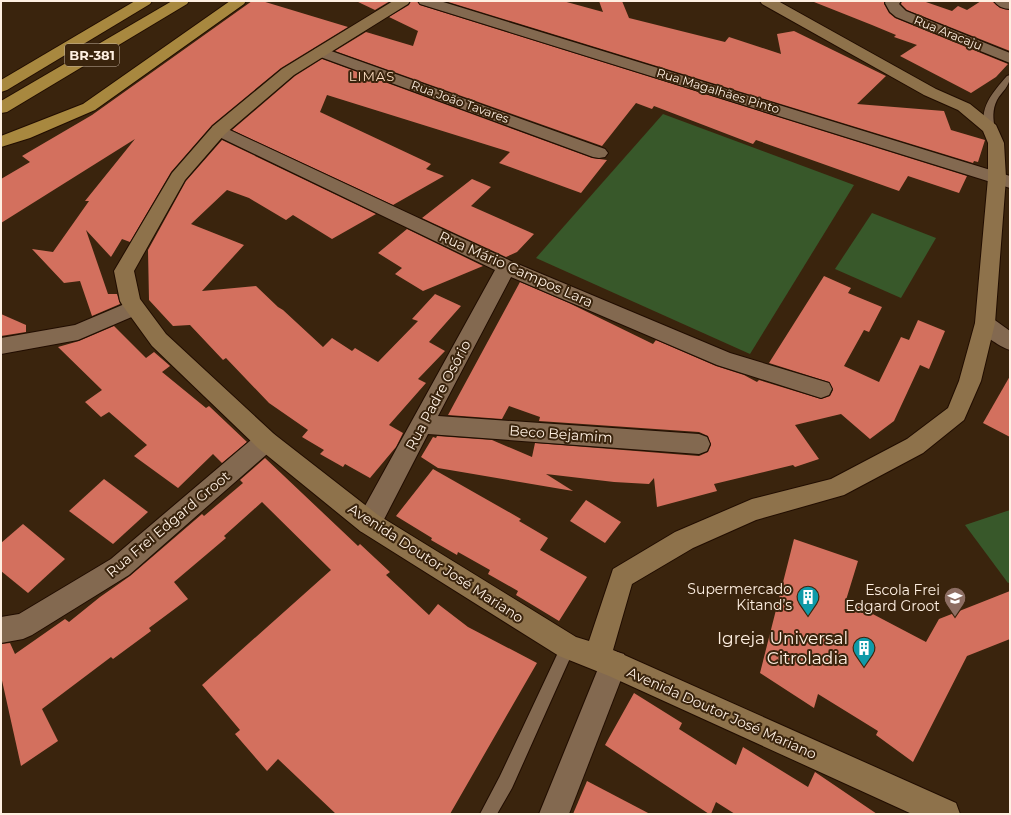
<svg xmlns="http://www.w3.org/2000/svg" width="1011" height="815" font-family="Montserrat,sans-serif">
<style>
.green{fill:#38582a}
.building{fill:#d3705e}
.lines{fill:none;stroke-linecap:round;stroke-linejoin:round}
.lane-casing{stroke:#210d00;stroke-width:2}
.street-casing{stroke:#210d00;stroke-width:2}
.secondary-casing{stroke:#210d00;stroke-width:2}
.highway-casing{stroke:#210d00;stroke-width:2}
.lane{fill:#836950;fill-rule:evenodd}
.street{fill:#836950;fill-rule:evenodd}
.secondary{fill:#8e724b;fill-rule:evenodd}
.highway{fill:#a8883f;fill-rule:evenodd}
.labels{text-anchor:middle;stroke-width:4;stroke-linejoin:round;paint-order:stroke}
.far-street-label{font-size:12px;fill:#feefe1;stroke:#3a240d}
.shield{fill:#3a240d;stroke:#c3b2a1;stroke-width:1}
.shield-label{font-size:13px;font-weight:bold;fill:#feefe1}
.far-neighbourhood-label{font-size:13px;letter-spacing:1px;fill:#fbddc1;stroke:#3a240d}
.street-label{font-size:14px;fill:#feefe1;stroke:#3a240d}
.poi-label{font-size:14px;fill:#feefe1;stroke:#3a240d;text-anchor:end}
.near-poi-label{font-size:17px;fill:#feefe1;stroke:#3a240d;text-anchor:end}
</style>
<rect width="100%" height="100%" fill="#3a240d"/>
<g class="green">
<path d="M663,114L854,185L750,354L536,258Z"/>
<path d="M872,213L936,238L901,298L835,269Z"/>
<path d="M1010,510V582L1008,583L965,525Z"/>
</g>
<g class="building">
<path d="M252,1H262L348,27L281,68L212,125L171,172L130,242L122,239L111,257L86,230L108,294H117L120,304L92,316L80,281L64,283L32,249L53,252L89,201H85L135,139L1,223V179L30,162L22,156L92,115Z"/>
<path d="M356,1H390L375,10Z"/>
<path d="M411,1H417L420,5L967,176L959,193L908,176L899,191L756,140L753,144L654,106L652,109L636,103L602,146L335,51L366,32L413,46L418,31L389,17L409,5Z"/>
<path d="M445,1H563L603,12L599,1H622L629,18L725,42L729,37L781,54L777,34L794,31L886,76L857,104L944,111L951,130L985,140L978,162L974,161L973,163Z"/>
<path d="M814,1H884V4L889,13L895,18L1008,64L996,77L971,93L900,56L917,45L894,37L896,35L872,25L814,2Z"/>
<path d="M902,1H923L952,11L958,6L967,10L981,1L993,2L1000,8L1010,10V51L907,10L901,4Z"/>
<path d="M322,59L592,158L607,160L581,193L499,163L510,152L327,95L320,112L431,164L426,169L444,176L393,205L232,130L295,76Z"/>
<path d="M222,140L376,214L332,239L293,215L286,220L249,198L227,190L191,224L244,245L202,291L256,286L278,307L283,310L323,347L332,338L352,351L355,348L378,362L418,321L412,319L435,294L461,306L429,342L445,351L418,379L426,383L389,425L403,433L396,447L370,478L345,464L343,467L320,454L324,450L302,437L308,430L269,403L226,358L223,360L190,325L173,326L149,300L148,250L186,181Z"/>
<path d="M472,179L491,187L471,206L534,234L517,252L506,257L422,218Z"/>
<path d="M407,229L483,266L423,291L395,274L402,268L378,253Z"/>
<path d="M824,276L851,288L848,293L882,307L869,332L864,330L844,366L879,382L901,337L909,340L918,320L945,331L929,369L920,365L894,421L870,439L841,414L795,425L819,459L795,467L793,465L714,484L717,491L657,507L654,478L649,484L614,482L546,474L573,491L438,468L421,457L433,437L436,438L437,436L492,440L532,457L535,443L699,456L708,452L711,445L708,436L699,432L539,421L540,417L509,406L502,419L448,415L520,282L569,303L653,344L656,340L716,366L744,375L757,382L759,380L821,399L830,396L833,390L829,382L769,363Z"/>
<path d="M1,314L26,325V332L1,336Z"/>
<path d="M114,326L146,358L154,352L169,365L170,366L162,372L206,408L209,406L247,442L222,463L213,454L178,488L134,456L147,445L109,412L101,417L85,402L102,390L58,347L79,341Z"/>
<path d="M1010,376V437L983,423Z"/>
<path d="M265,458L358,546L360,544L390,572L386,575L429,615L438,604L468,627L537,663L450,814H336L278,759L267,771L235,734L240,730L202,685L331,570L262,502L224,536L226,538L174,582L188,599L149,628L151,631L113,659L111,657L42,709L58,741L21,766L1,676V644L10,643L15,654L65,619L69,622L100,597L130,576L202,514L204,516L243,483L240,480Z"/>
<path d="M433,469L521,519L519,521L548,538L540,550L587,577L559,621L516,595L518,591L488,574L490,570L458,552L457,555L431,540L432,538L396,516Z"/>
<path d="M104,479L148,512L113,544L69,511Z"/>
<path d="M586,500L621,522L605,543L570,521Z"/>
<path d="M23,524L65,559L28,593L1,571V543Z"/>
<path d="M794,539L858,561L846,600L926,642L939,619L1010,591V639L967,656L913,762L876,735L878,731L818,694L814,708L760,673Z"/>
<path d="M634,693L682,723L679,729L736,765L743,747L808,787L815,772L877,814H735L716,802L711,814H709L605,745Z"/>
<path d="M587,781L650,814H573Z"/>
</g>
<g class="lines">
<g class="lane-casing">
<g id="lane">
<path d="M1010,75C1010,87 1002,91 997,100C992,110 993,119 995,129L993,131H987C976,110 994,91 1007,76Z"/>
<path d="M568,640L573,642L575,647L512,788L497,814H480L500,776L563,642Z"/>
</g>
</g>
<g class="street-casing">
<g id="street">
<path d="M418,1H440L1010,176V188L420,4Z"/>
<path d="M886,1H901L899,4L906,11L1010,53V63L896,17L890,12L885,3Z"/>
<path d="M994,1H1010V9C1004,9 997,6 994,1Z"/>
<path d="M320,47L605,149L608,153L605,157L599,158L593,157L315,55L312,52L315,49Z"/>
<path d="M219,125L513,262L730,353L829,383L832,389L829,395L821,398L717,365L511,277L438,416L699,434L707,437L710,444L707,451L699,454L428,434L378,531L369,534L360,531L357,523L360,515L495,270L213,134L211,130L213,126Z"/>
<path d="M134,300L141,303L144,308L141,313L78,340L1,354V338L75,325Z"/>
<path d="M985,315L992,318L1010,331V350C998,346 981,334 975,323L978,318Z"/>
<path d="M266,431L274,434L277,441L274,448L129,575L32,635L23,639L1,643V617L19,614L111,559L258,434Z"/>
<path d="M614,651L624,654L627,664L569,814H539L604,654Z"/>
</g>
</g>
<g class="secondary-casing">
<path id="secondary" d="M393,1H410L408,4L294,75L225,134L185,180L134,271L140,299L166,334L274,434L378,515L576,637L589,641L613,569L675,532L752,499L831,479L907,439L948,408L959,381L975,323L988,178V143L983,131L958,110L924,95L762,4L760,1H778L936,89L970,104L996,125L1004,143L1006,178L995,323L981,381L964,420L923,453L844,495L756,520L693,548L632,584L613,650L956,803L960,814H912L609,676L559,656L360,531L258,448L152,346L123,306L120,301L114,271L172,173L213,126L282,69Z"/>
</g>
<g class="highway-casing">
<g id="highway">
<path d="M135,1H152L150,4L7,90L1,92V80Z"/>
<path d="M172,1H189L187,4L7,112L1,113V101Z"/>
<path d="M230,1H246L244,4L95,110L30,138L1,147V136L83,104Z"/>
</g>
</g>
<use href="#lane" class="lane"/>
<use href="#street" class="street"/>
<use href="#secondary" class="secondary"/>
<use href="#highway" class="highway"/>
</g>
<defs>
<g id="building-pin" transform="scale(1.15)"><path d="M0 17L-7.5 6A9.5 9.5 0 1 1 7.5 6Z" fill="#0f9aa8" stroke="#3a240d"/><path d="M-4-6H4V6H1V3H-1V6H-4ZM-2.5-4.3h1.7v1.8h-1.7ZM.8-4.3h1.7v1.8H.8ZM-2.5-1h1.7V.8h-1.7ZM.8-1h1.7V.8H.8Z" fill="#fff"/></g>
<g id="school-pin" transform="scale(1.15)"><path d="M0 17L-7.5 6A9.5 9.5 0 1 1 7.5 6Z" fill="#8d6e63" stroke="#3a240d"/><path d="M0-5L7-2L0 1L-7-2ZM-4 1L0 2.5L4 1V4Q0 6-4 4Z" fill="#fff"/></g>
</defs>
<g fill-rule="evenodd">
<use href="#building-pin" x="808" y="597"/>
<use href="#school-pin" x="955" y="598"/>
<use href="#building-pin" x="864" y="648"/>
</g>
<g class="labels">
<g class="far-street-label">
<text transform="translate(948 33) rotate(22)" y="4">Rua Aracaju</text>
<text transform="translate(718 91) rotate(17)" y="4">Rua Magalhães Pinto</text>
<text transform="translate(460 102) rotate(20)" y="4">Rua João Tavares</text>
</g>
<rect class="shield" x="65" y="44" width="54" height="22" rx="3"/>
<g class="shield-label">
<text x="92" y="60">BR-381</text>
</g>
<g class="far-neighbourhood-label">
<text x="372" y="81">LIMAS</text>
</g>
<g class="street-label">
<text transform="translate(516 269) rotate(24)" y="5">Rua Mário Campos Lara</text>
<text transform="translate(438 395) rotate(-62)" y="5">Rua Padre Osório</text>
<text transform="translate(561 434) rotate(4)" y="5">Beco Bejamim</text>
<text transform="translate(168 524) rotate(-40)" y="5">Rua Frei Edgard Groot</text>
<text transform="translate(436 563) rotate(33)" y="5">Avenida Doutor José Mariano</text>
<text transform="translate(722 713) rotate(24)" y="5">Avenida Doutor José Mariano</text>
</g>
<g class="poi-label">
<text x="792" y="594">Supermercado<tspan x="792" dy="16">Kitand’s</tspan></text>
<text x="940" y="595">Escola Frei<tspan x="940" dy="16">Edgard Groot</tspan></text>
</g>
<g class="near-poi-label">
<text x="848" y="644">Igreja Universal<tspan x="848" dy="20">Citroladia</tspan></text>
</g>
</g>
<rect width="1011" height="815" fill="none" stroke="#feefe1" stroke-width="4"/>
</svg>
